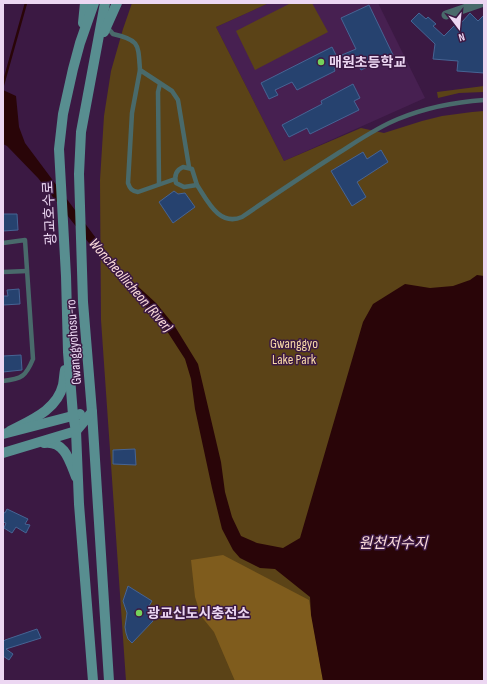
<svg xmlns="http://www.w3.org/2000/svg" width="487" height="684" font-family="'Sofia Sans Condensed','Noto Sans KR',sans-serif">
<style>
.built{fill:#472051}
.green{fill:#5b4317}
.forest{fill:#7f5c1d}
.water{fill:#290508}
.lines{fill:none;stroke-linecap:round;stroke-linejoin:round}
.stream{stroke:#290508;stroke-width:2.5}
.building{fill:#26426f;stroke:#466494}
.lane{stroke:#496a6b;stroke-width:4.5}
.street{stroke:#496a6b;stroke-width:9}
.secondary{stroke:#588e90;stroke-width:10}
.poi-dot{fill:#76d25a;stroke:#3b1943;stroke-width:1.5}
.labels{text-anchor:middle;stroke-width:3;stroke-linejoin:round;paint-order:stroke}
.poi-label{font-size:14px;font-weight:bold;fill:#ecd7f2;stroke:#3b1943;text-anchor:start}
.street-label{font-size:14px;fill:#ecd7f2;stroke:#3b1943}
.park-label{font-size:14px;fill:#f8d9a8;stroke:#3b1943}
.water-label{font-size:15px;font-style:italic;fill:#fcdcdb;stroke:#3b1943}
</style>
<rect width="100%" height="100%" fill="#3b1943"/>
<path class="built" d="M269,3H378L425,98L284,161L216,27Z"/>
<g class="green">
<path d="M132,3H269L216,27L284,161L361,128L384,133L422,121L442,116L472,112L484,111V681H126L101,320L100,180L104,116L111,71L123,29Z"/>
<path d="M291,3H312L328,32L255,70L236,31Z"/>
<path d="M484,86V92L459,93L438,98L437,92Z"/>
</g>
<path class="forest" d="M223,555L309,600L323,681H235L214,632L201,616L195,597L191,560Z"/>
<path class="water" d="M3,90L16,96L19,127L25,143L119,269L156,303L174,325L198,364L221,462L225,492L232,517L241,536L257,543L283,548L300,538L363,322L373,304L405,284L430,288L453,286L470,280L477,275L484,276V681H323L311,615L310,597L275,569L260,568L240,558L233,550L222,529L212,488L195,409L191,379L185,359L165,328L107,266L38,178L7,146L3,144Z"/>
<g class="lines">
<path class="stream" d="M3,85L26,3"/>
</g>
<g class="building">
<path d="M369,5L393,55L361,70L355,59L334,69L335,71L297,90L292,82L275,90L278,95L269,99L261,83L332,47L337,57L356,49L341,18Z"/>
<path d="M419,13L426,19L428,17L436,24L433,26L444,36L460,20L462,22L470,13L478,21L484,15V73L457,71L458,61L433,59L435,44L411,21Z"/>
<path d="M353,84L360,98L354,101L359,110L310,134L307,128L289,137L282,125L322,104L321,101Z"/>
<path d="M381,150L388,162L357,182L366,197L352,206L331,171L363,152L367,159Z"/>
<path d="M174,191L178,194L185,193L195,207L173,223L159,202Z"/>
<path d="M3,214H17L18,230L3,231Z"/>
<path d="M19,289L20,304L3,305V296H8L7,290Z"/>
<path d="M21,355L22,370L3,372V356Z"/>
<path d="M135,449L136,465L113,464V450Z"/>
<path d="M7,509L28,519L25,524L30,525L26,533L16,527L12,533L4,528L6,523L3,522V512L5,513Z"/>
<path d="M128,586L152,601L149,606V610L153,621L132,643L128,639L126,633L125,627L127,613L123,601Z"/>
<path d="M37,629L41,638L6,649L13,654L9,660L3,656V642L5,640Z"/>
</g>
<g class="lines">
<g class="lane">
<path d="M107,27L113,34C140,40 138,44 140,70"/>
<path d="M183,167L192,169L197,185L184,187L176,183C174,175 176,170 183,167Z"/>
<path d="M175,179L138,192C132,191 130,189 128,183L132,113L140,70L172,91L178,100L189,167"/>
<path d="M159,184L158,92L160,84"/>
<path d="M197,185C207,200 219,227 242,217C274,195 307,173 340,152C359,140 378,127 398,119C425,108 455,102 484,100"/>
<path d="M3,243L25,240L33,359C26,376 22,379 3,381"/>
<path d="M3,272L27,271"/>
</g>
<path class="street" d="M446,15L481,3"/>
<g class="secondary">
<path d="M105,3L81,132L79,174L83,302L92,412L109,681"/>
<path d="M83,23L85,3"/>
<path d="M104,32L117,3"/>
<path d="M10,431C31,420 57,410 63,385C64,380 64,375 65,370"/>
<path d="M3,434L80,414"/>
<path d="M44,443C65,440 70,462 76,477"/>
<path d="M3,453L76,431L92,412"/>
<path d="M93,681L79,504L76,431L73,415L68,352L66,276L59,149L63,114L73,69L80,43L94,3"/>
</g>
</g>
<g class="poi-dot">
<circle cx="321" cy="62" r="4"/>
<circle cx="139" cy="613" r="4"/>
</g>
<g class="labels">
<g class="poi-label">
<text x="329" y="67">매원초등학교</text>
<text x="147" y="618">광교신도시충전소</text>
</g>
<g class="street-label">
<text transform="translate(49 213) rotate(-93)" y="5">광교호수로</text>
<text transform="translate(73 342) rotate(-94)" y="5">Gwanggyohosu-ro</text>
</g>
<g class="park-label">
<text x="294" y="348">Gwanggyo<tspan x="294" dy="16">Lake Park</tspan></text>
</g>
<g class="water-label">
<text transform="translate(131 285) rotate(49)" y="5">Woncheollicheon (River)</text>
<text x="393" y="548">원천저수지</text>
</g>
</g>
<rect width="487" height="684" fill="none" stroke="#ecd7f2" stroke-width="8"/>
<g transform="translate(459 28) rotate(164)" stroke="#3b1943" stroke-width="3" paint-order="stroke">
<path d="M0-3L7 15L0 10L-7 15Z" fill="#ecd7f2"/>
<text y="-6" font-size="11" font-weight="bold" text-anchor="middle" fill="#ecd7f2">N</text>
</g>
</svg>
